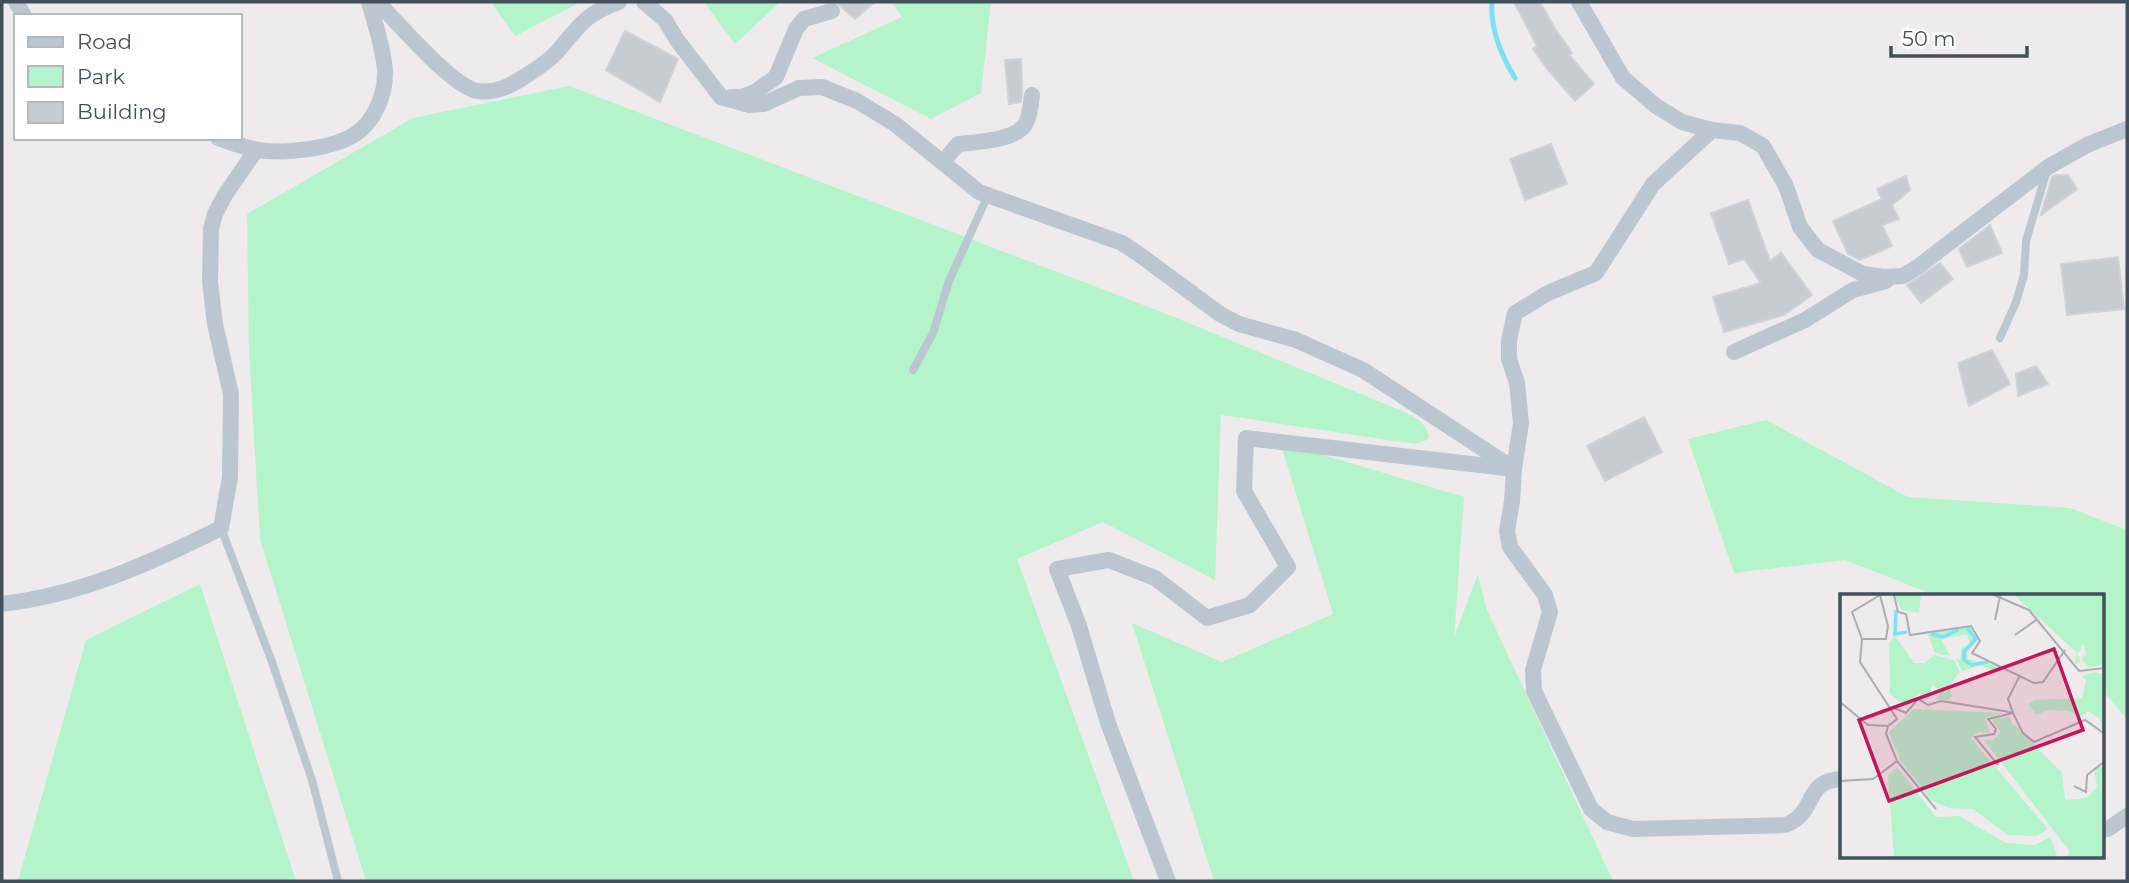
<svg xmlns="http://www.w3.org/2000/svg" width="2129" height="883" font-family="Montserrat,sans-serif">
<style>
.green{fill:#b3f4ca}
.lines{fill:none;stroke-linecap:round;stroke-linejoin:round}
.stream{stroke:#7be1f6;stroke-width:5}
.building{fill:#c7cbd2;stroke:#cfd2d9;stroke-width:2}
.lane{stroke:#bac7d1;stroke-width:8}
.street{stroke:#bac7d1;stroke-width:16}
.inset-river{fill:none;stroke:#7be1f6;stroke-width:3.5}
.inset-road{fill:none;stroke:#aaadb2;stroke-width:2}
.view{fill:#c2185b;fill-opacity:0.15;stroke:#c2185b;stroke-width:3.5}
.inset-edge{fill:none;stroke:#42505b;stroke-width:3.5}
</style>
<rect width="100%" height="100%" fill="#efebec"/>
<g class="green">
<path d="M491,2H581L515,36Z"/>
<path d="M704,2H780L735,44Z"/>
<path d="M892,2H991L981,93L931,119L812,58L902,17Z"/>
<path d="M569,86L1162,312L1400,410C1413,417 1425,421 1429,436L1427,440L1415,444L1221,415L1215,580L1103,522L1017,559L1134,881H366L260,539L249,351L247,214L413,118Z"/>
<path d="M1766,420L1908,497L2070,508L2127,530V719L2103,691V596H1937L1845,560L1734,573L1688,439Z"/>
<path d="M1280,442L1464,497L1454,637L1478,574L1486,608L1613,881H1214L1132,623L1222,662L1333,614Z"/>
<path d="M200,584L296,881H18L86,640Z"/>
</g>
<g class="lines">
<path class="stream" d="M1492,2C1490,29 1501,55 1515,78"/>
</g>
<g class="building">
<path d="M836,2H875L855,19Z"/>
<path d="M1514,2H1540L1554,27L1572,53L1569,55L1594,84L1575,101L1548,70L1533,49L1537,46Z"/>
<path d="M625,31L678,59L660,102L606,70Z"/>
<path d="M1021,59L1022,91L1021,102L1009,104L1005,60Z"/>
<path d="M1551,144L1567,184L1525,200L1510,159Z"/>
<path d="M2056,175H2068L2077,189L2041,215L2052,177Z"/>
<path d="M1906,176L1910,190L1892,205L1899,219L1882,225L1892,246L1860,260L1848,254L1833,221L1882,199L1877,189Z"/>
<path d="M1748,200L1770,261L1781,253L1812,295L1784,315L1724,332L1713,297L1761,283L1744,259L1729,264L1711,213Z"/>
<path d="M1990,225L2002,253L1967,267L1959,249Z"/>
<path d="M2118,257L2124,309L2067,315L2061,264Z"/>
<path d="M1940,263L1953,279L1921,303L1907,285Z"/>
<path d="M1992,350L2010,384L1969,406L1958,363Z"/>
<path d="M2036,366L2048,384L2018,396L2016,374Z"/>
<path d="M1644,417L1662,452L1605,481L1587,446Z"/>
</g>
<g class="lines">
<g class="lane">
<path d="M2000,338L2016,302L2024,275L2026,241L2047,170"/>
<path d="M913,370L933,333L949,281L988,195"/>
<path d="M221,528L272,662L312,780L338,881"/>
</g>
<g class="street">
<path d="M16,2L24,16"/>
<path d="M377,2C398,22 451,86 477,91C496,94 512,85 527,75C538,68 549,61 557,52C579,26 585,14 619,2"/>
<path d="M644,2L665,20L677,40L721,97L749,105L764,104L799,88L822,87L857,101L895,124L979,192L1122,243L1140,255L1220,314L1239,324L1296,340L1363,370L1514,469L1512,501L1507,531L1510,547L1545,595L1550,612L1533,670L1534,691L1591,809L1607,822L1633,829L1785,825C1818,813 1803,780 1842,779"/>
<path d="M1579,2L1623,78L1656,106L1682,122L1712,130L1740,133L1763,146L1786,186L1800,227L1818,250L1863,274L1884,277L1903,276L1919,266L2048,167L2087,145L2127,129"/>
<path d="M731,97H741L755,92L776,77L796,29L804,19L832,11"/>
<path d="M218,138C230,142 242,147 254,149C280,155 331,149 354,135C375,122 386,93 385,70C383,47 375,23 369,2"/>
<path d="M943,162L958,144C976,142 1017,141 1026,123C1030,115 1031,104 1032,95"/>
<path d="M1734,352L1805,320L1853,290L1886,281"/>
<path d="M2,604C80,595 151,563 221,528L230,477L231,394L215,324L210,282L211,229L215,214L225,195L256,150"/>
<path d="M2103,829H2108L2127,816"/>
<path d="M1168,881L1108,723L1079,626L1057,569L1109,560L1155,578L1207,618L1250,605L1288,567L1244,491L1246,438L1514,469L1521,423L1517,383L1509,359V340L1515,313L1548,293L1596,273L1653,184L1712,130"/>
</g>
</g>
<g transform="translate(1840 594)">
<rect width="264" height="264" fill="#efebec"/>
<path d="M54,1H81L79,19L62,16ZM174,1H264V71L249,73L242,66L244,60L247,64L244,50L237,60L241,68L235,70L236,58ZM131,32L136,48L127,56L128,65L162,72L154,77L139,71L122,77L116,65L120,66L122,53L130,50L127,40L101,45L110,62L95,59L88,41L92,38ZM55,42L74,69H85L94,61L114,66L120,78L109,91L112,102L108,106L95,105L102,98L92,91L88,106L79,100L67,113L50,100L49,49ZM254,78L264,80L263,136L259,124L248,117L241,123L229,117L207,116L197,121L188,110L195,106L242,104L246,86L242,82ZM74,115L164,119L145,124L150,139L138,138L131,144L208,235L197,242L168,241L133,215L109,214L91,206L61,167L49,138ZM170,123L173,133L174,130L222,179L225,206L247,204L257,193L254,174L264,172V263H225L230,258L144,146H153L161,138L151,124ZM57,173L96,223L119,222L166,249L195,251L210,243L217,260L214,263H54L48,182Z" fill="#b3f4ca"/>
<path class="inset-river" d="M56,16L55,40L67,38M127,34L136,45L124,58V66L132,71L148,68M91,40L103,43L118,36"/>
<path class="inset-road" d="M54,1L58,18L66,20L70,41L131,32L140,47L132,59L194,89L203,88L225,56M154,1L189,16L239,77L265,74M155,26L160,2M175,41L196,26M22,45L12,18L40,1M0,108L28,131L48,132L57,125L20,68L22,45H46L48,32L40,1M52,113L66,119L78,105L88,111L101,107L164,117L173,119L183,139L194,148L245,126L265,140M48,132L46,140L57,167L96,215M158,171L135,143L154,140L156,135L148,125L173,119L168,105L180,81M0,187L33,185L57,167M234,192L246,198L247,181L265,167"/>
<path class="view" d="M214,55L243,136L49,207L19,126Z"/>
<rect width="264" height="264" class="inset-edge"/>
</g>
<rect width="2129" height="883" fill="none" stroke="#42505b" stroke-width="7"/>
<rect x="14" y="14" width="228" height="126" fill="#ffffff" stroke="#b3b9bd" stroke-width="2"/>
<rect x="28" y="37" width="35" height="10" fill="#bac7d1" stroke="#b3b9bd" stroke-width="2"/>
<text x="77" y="49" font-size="21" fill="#42505b">Road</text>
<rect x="28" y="66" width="35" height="21" fill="#b3f4ca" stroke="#b3b9bd" stroke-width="2"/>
<text x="77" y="84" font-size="21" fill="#42505b">Park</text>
<rect x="28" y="102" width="35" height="21" fill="#c7cbd2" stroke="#b3b9bd" stroke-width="2"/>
<text x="77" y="119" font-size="21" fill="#42505b">Building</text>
<path d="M1891 46v10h136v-10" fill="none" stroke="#42505b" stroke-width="3.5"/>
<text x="1902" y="46" font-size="21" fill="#42505b" stroke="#ffffff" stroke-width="5" paint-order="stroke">50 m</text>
</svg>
